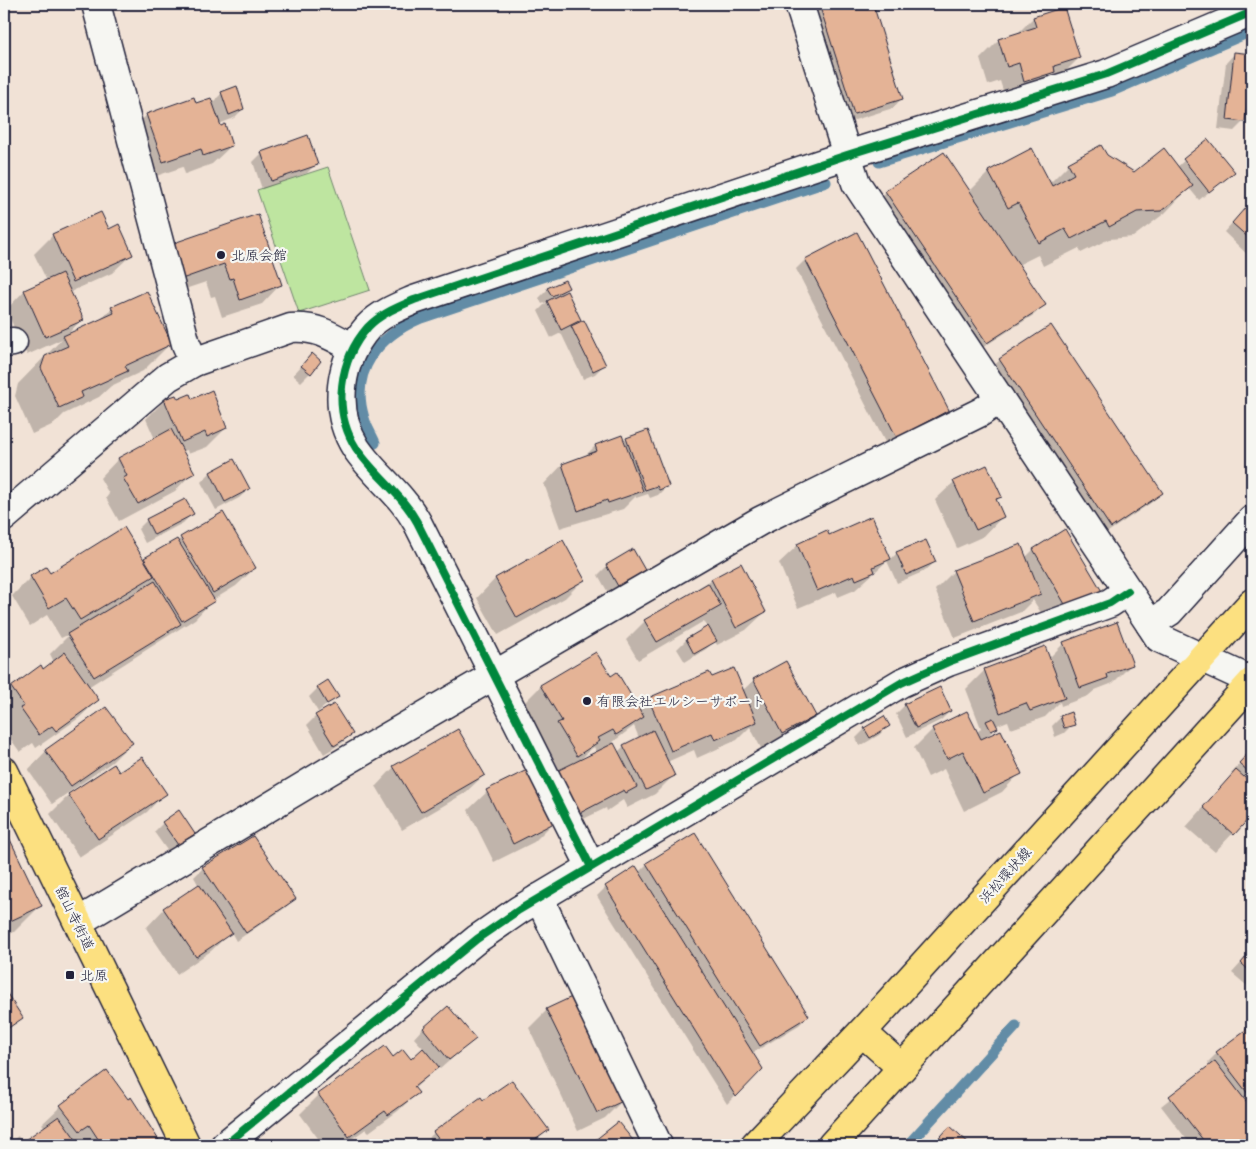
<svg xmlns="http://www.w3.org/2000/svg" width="1256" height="1149" font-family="Kalam,'Klee One',sans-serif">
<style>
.green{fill:#bee5a0;stroke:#70846e}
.shadow{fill:#0003;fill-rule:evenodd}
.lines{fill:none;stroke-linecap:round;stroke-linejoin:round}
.stream{stroke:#628ca6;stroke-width:11}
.building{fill:#e4b396;stroke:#22223b}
.street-casing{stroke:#22223b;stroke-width:31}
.primary-casing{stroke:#22223b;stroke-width:31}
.street{stroke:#f6f6f2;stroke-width:28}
.primary{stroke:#fce080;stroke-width:28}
.cycleway-casing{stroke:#f6f6f2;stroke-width:11}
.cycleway{stroke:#00873e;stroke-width:8}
.poi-dot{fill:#22223b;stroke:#f6f6f2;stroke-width:2}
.labels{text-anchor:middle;stroke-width:4.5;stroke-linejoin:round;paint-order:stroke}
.poi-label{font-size:14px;fill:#22223b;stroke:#f6f6f2;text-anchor:start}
.street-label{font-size:14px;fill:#22223b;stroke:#f6f6f2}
</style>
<rect width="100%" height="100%" fill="#f1e2d6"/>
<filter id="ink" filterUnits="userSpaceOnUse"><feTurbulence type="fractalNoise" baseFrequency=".02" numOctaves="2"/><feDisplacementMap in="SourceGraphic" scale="10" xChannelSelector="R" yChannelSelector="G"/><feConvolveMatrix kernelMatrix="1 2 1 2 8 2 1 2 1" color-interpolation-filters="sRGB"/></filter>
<g filter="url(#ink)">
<path class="green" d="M328,167L370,290L299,313L257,190Z"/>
<g class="shadow">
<path d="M807,4H872L902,98L893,108L845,123Z"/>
<path d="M1064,9L1079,58L1060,77L1006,100L1000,81L988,85L980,59L999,40L1017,34L1033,18Z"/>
<path d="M1235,53L1243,122L1234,131L1218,129L1226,63Z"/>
<path d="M222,93L243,109L234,118L219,124L231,146L212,164L185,174L183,167L144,180L128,133L147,115L212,103Z"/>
<path d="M1208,140L1233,171L1224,180L1199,200L1189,188L1165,213L1133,237L1109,239L1081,253L1079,248L1043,266L1038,255L1018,265L1044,304L1035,314L977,351L877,201L886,192H969L989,172L1049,184L1069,164L1106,156L1134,173L1177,167Z"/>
<path d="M262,153L316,164L307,173L262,189L253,162Z"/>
<path d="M1252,201V259L1224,232Z"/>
<path d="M257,216L280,285L262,304L222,317L215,296L211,297L206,282L161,297L150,265L169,246Z"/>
<path d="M108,230L131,255L112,273L70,292L82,319L66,336L99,321L112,308L170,344L143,371L111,386L99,397L64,414L54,424L32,434L15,396L18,384L62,339L27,355L6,310L24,291L47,281L34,254L53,235Z"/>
<path d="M856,234L948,410L939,419L887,446L796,269L805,260Z"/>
<path d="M567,288L559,296L567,293L604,365L595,374L583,379L561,333L551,338L538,311L547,302L542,304L539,298L548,289Z"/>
<path d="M1051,326L1161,493L1152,502L1102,536L990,369L1000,360Z"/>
<path d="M303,364L310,373L301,382L293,375Z"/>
<path d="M165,400H191L226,428L207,447L188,454L187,450L182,452L193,472L175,491L119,521L106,498L109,494L100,478L118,459L155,439L146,419Z"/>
<path d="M627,439L667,486L658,495L650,498L648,494L636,498V496L623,509L560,528L544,484L562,465L583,458L595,446L624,442Z"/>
<path d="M234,461L249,489L239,498L216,510L201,482L210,473Z"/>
<path d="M954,482L1000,497L995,502L1002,517L984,536L957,548L935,500Z"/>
<path d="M185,500L192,514L183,523L145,543L138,529L147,520Z"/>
<path d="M223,514L255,568L236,586L213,600L195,619L88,687L98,700L79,718L36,748L33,743L20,752L4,730L6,724L4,721V695L12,688L54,662L50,654L70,634L61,638L47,615L30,626L12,596L31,577L45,568L49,574L143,561Z"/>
<path d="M872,518L890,560L897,553L935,562L925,571L897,583L887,561L855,590L838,597L836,592L798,608L779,563L798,545L828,536Z"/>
<path d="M1065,531L1102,592L1048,624L1033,600L1021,612L955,638L935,590L954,571L1025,558L1033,550Z"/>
<path d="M563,542L584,579L565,598L498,635L477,598L495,579Z"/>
<path d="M632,551L645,572L610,596L598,575L607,566Z"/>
<path d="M740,565L765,612L746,630L717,645L715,641L706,649L685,662L677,649L686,640L708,628L704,621L638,660L626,640L645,621L711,580Z"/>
<path d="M1064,643L1131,665L1113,683L1095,690L1088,696L1061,706L1060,702L1045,717L1011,729L1008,721L995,726L996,727L985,739L1020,773L1002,792L964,811L944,769L928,777L914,748L933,729L977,733L981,728L966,689L985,670L1049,658Z"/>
<path d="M610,678L638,709L649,699L711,679L742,691L754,680L814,716L796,735L763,752L750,727L737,740L697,758L694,750L667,762L674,775L655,794L627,808L623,800L607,811L606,808L559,831L554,822L534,842L494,862L468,810L487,792L527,772L543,739L522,705L541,686ZM634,726L639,738L624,746L618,752L613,742ZM594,747L597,752L579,761L591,749Z"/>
<path d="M318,688L337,696L318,712L309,697Z"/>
<path d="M905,705L950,711L941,720L907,737L896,714Z"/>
<path d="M316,716L351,734L342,743L324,754L307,725Z"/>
<path d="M1061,717L1073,724L1064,733L1055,737L1052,726Z"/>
<path d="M888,726L879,735L860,746L856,738L865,729Z"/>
<path d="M131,743L112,762L52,804L28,770L46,751Z"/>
<path d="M1252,750V813L1215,852L1186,827L1233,775L1231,773Z"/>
<path d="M113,765L119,774L165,793L147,812L79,857L50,814L69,795Z"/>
<path d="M394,767L484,775L465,793L402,830L376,786Z"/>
<path d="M163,823L193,834L169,853L154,832Z"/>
<path d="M4,830L41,905L14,932L4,937Z"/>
<path d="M695,835L808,1016L799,1025L751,1054L761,1069L727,1104L597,896L606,887L639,872L647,864Z"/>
<path d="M253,838L294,899L285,908L236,941L231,932L211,951L177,974L146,928L164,909L199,886L194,877L203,868Z"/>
<path d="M1252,859V872L1246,867Z"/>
<path d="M1252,951V990L1232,973Z"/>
<path d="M4,991L22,1017L4,1032Z"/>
<path d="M547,1010L624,1099L605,1118L578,1131L529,1028Z"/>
<path d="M1252,1026V1145H1191L1161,1106L1211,1066L1208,1062L1217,1053Z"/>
<path d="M423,1028L474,1039L440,1069L438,1067L414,1089L417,1093L398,1111L369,1132L366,1129L343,1145H323L300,1114L319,1095L384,1048L393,1059L411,1060L424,1049L414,1038Z"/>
<path d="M131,1098L161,1145H20L45,1127L42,1124L61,1106L128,1101Z"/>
<path d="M480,1099L547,1130L532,1145H421L434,1133Z"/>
<path d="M18,1136L20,1140L15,1145H7Z"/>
</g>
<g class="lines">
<g class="stream">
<path d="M879,162L1112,91L1252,31"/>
<path d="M375,443C372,435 366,427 364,418C349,369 379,336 421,318L826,182"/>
<path d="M908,1145L1016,1026"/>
</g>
</g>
<g class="building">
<path d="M819,4H873L903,99L854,114Z"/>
<path d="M1064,7L1080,58L1054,66L1055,72L1024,82L1019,63L1007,67L998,39L1036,27L1033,17Z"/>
<path d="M1234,52L1252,54L1245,122L1227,120Z"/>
<path d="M237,86L244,109L229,115L221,92Z"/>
<path d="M194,97L196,103L211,98L221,126L225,124L232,146L203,156L201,149L163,162L146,114Z"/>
<path d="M308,135L318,165L271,181L261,152Z"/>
<path d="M1208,139L1235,172L1209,192L1183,159Z"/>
<path d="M1101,145L1107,155L1134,172L1164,148L1193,186L1161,211L1137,212L1109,227L1106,221L1071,239L1065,229L1039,243L1018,203L1008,208L988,171L1032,148L1052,186L1074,174L1068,163Z"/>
<path d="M944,152L1046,305L987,343L885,191Z"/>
<path d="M1252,200V241L1232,223Z"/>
<path d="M101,212L109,229L119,224L133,255L73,282L52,234Z"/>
<path d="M258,214L282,285L240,300L233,278L230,279L224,264L179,280L168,245Z"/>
<path d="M857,232L949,410L897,438L805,259Z"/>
<path d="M62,273L84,320L45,337L24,290Z"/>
<path d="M565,280L569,288L552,296L547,288Z"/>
<path d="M147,291L172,344L125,366L128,371L81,392L83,397L59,408L41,368L45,356L68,346L63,336L114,313L111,307Z"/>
<path d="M567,291L581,320L561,330L547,301Z"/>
<path d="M584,320L606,365L593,371L571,326Z"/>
<path d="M1051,325L1163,493L1111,528L999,359Z"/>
<path d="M312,353L321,361L311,374L301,366Z"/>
<path d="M212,390L227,428L207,437L205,432L182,442L164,399L176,395L178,399L190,394L192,399Z"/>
<path d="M171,429L195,473L138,504L123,478L127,476L118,458Z"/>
<path d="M648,430L669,486L659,490L657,486L645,490L626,438Z"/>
<path d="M622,435L643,491L608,503L607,500L578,511L562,464L597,451L595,445Z"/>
<path d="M234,459L250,489L225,502L210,472Z"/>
<path d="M987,465L1002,497L996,499L1004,517L976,530L953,481Z"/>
<path d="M185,499L194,514L154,535L146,519Z"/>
<path d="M223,512L256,568L213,593L180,537Z"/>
<path d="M872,516L891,559L873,567L875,572L856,580L854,575L817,591L797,544L827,530L829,535Z"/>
<path d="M124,527L154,576L80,620L66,598L49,608L30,576L46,567L50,573Z"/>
<path d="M1065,529L1103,593L1066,606L1033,549Z"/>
<path d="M177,539L215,601L182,621L144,558Z"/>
<path d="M563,540L585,580L517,618L495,578Z"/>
<path d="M926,540L936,562L906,575L896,552Z"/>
<path d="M1021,544L1041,594L974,621L953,570Z"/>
<path d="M633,549L646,572L619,588L606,565Z"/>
<path d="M741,563L766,612L736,628L711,579Z"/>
<path d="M155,581L181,624L94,677L67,634Z"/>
<path d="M708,583L721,606L657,642L644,620Z"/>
<path d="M1117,622L1133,665L1107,674L1108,678L1080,688L1063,642Z"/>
<path d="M708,626L717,641L694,654L686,639Z"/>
<path d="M1045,646L1065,698L1030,711L1026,703L1000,713L984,669Z"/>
<path d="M65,652L99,700L56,731L52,726L39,735L20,708L24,706L11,687L41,665L43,669Z"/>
<path d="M596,652L611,676L617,672L644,717L616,735L613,730L598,738L600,741L577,756L557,723L562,721L540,685Z"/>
<path d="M786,661L816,716L782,734L753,679Z"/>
<path d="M734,668L757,722L715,740L712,733L671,751L648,698L709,672L712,677Z"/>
<path d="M328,680L339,697L327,704L317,687Z"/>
<path d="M940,687L951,711L916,728L904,704Z"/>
<path d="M334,704L353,734L334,746L315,715Z"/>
<path d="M106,707L133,743L71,786L45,750Z"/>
<path d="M967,711L981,739L1001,730L1022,774L983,793L963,751L947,759L932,728Z"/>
<path d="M1071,712L1075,725L1064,728L1060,716Z"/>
<path d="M884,716L890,726L870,738L864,728Z"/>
<path d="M993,718L998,728L991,731L986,721Z"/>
<path d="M458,729L485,775L421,812L393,766Z"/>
<path d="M653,730L675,776L646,790L623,745Z"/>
<path d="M614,743L637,787L626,793L624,790L578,814L557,771Z"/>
<path d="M1252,749V775L1239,763Z"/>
<path d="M142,757L167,794L98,839L68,794L114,764L119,772Z"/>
<path d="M527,770L554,823L513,844L486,790Z"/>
<path d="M1236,770L1252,784V815L1234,835L1203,807Z"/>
<path d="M179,810L195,834L178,845L162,822Z"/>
<path d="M4,827L42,906L4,924Z"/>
<path d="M695,833L809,1016L760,1046L646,863Z"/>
<path d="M253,836L296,899L246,933L202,867Z"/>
<path d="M636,866L763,1069L736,1097L605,886Z"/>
<path d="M199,884L232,933L196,957L163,908Z"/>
<path d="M1252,950V973L1241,963Z"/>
<path d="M4,989L23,1018L4,1031Z"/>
<path d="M576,995L625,1100L597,1113L546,1009Z"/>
<path d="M448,1006L476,1039L449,1060L423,1028Z"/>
<path d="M1252,1025V1099L1216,1052Z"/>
<path d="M385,1046L393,1057L403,1049L411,1059L423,1048L439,1067L414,1087L419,1093L388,1115L385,1111L349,1137L318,1094Z"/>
<path d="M1215,1061L1252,1109V1145H1207L1169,1096Z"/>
<path d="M107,1070L128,1099L131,1097L162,1145H102L89,1125L80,1131L60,1105Z"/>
<path d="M512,1080L549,1130L528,1145H443L433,1132L481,1097L483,1100Z"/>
<path d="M59,1116L80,1145H18Z"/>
<path d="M618,1122L637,1145H589Z"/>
<path d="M950,1126L971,1145H933Z"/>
</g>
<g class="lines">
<g class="street-casing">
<g id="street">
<path d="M96,4L186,344L194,362"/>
<path d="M799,4L856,183L1150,624L1159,638L1252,681"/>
<path d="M4,343L13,342"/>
<path d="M4,517L168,377L194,362L291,328C316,326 332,336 353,348"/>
<path d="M1150,624L1169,612L1252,520"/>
<path d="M591,867L417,522C401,493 374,475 356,448C332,410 339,360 368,327C380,314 398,307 414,300L847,155L1106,74L1252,12"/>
<path d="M539,898L658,1145"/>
<path d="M78,922L329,771L760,521L981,412L1000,399"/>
<path d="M225,1145L477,939L519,910L901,683L948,662L1110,603L1128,591"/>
</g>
</g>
<g class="primary-casing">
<g id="primary">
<path d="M4,771L186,1145"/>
<path d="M862,1032L902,1068"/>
<path d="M755,1145L862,1032L1252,603"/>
<path d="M832,1145L1252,682"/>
</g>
</g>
<use href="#street" class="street"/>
<use href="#primary" class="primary"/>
<g class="cycleway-casing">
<g id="cycleway">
<path d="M591,867L417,522C401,493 374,475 356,448C332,410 339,360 368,327C380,314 398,307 414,300L847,155L1106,74L1252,12"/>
<path d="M225,1145L477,939L519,910L901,683L948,662L1110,603L1128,591"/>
</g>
</g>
<use href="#cycleway" class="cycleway"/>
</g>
</g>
<g class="poi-dot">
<circle cx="221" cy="255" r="5"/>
<circle cx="587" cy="701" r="5"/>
<rect x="65" y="970" width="10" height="10" rx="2.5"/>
</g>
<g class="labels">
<g class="poi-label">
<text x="231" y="260">北原会館</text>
<text x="597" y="706">有限会社エルシーサポート</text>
<text x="80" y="980">北原</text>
</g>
<g class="street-label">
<text transform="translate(1005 875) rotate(-48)" y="5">浜松環状線</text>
<text transform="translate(75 918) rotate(64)" y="5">舘山寺街道</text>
</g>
</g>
<rect width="1256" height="1149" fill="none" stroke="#f6f6f2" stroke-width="20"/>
<rect x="10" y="10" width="1236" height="1129" fill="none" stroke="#22223b" stroke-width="2" filter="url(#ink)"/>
</svg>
